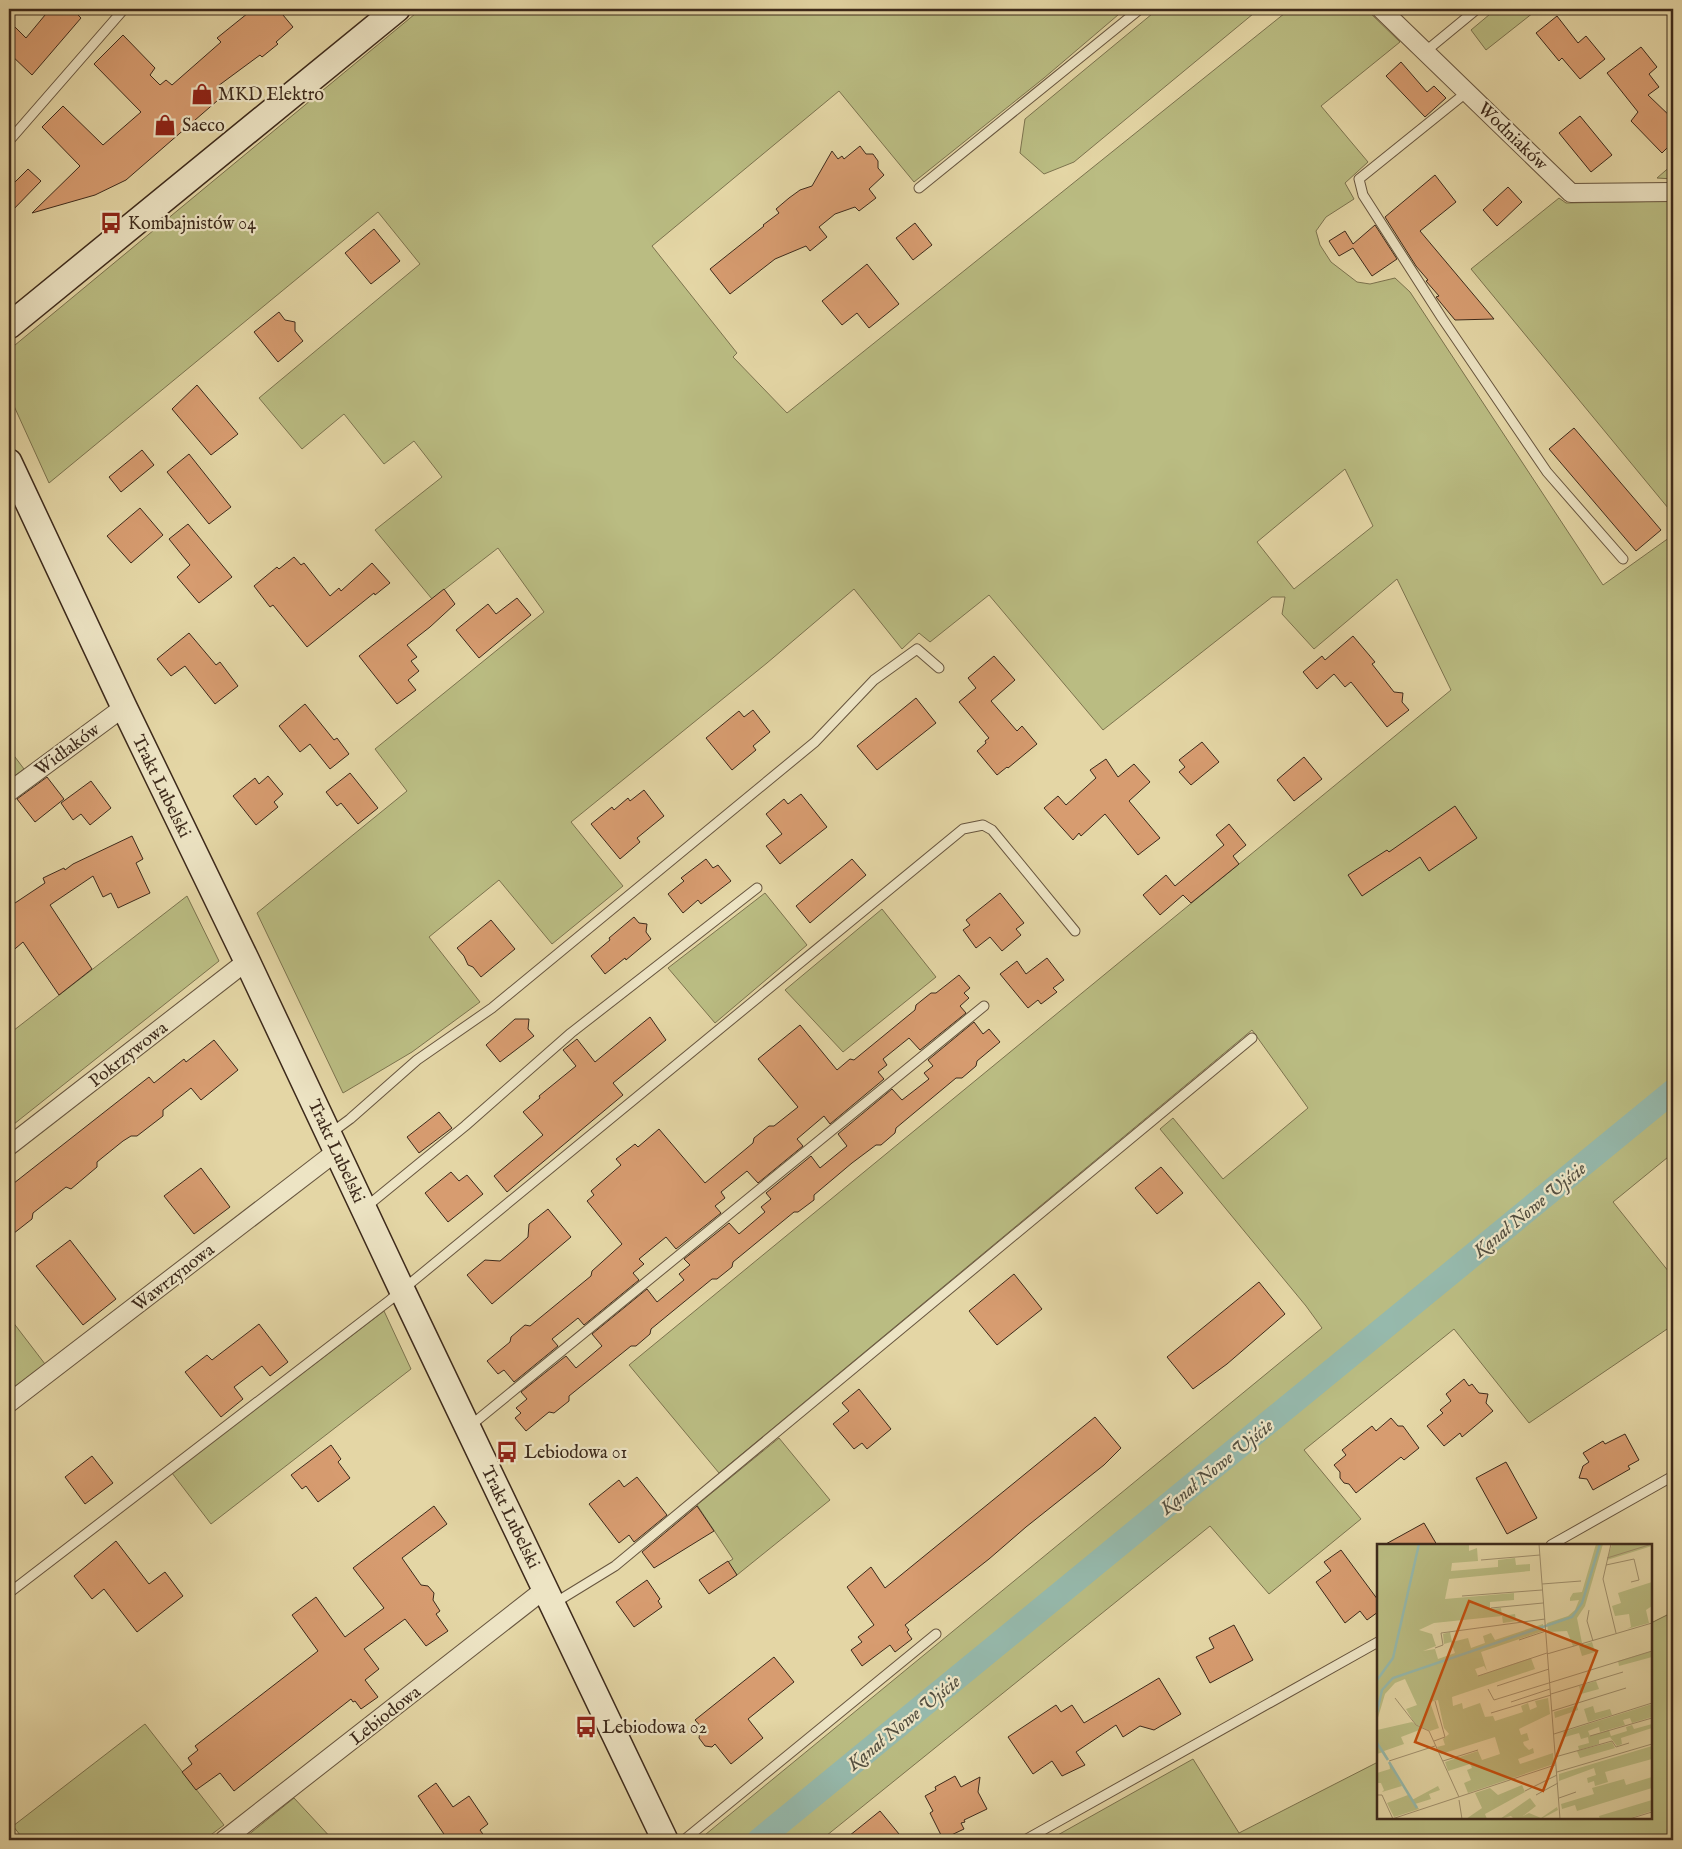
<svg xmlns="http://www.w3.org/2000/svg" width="1682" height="1849" font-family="'IM FELL English',serif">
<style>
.green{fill:#babc82;stroke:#7c734e;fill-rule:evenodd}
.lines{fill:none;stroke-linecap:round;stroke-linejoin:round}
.canal{stroke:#96b9ac;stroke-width:24}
.building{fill:#d79c70;stroke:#3d2a1b}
.lane-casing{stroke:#67553e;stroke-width:11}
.street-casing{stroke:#67553e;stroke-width:20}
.secondary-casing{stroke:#3d2a1b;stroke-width:28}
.lane{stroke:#ede4c4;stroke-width:9}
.street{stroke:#ede4c4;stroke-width:18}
.secondary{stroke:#ede4c4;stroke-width:25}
.labels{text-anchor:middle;stroke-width:4.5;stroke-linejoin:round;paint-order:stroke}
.poi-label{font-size:18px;fill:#3d2a1b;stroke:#ede4c4;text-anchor:start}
.street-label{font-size:18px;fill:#3d2a1b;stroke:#ede4c4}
.water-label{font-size:19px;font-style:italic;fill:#534e3f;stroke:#ede4c4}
.inset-river{fill:none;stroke:#96b9ac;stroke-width:2.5}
.inset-road{fill:none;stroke:#a1916e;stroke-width:1}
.view{fill:#c6500f;fill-opacity:0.15;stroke:#c6500f;stroke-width:2.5}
.inset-edge{fill:none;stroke:#3d2a1b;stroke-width:2.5}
</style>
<rect width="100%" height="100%" fill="#e4d6a5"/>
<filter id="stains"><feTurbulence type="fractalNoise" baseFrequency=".004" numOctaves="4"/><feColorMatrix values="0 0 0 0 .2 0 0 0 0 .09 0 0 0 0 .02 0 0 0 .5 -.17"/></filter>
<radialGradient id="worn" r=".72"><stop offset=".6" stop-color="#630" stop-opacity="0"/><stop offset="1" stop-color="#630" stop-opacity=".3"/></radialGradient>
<g class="green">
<path d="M421,9H1125L1044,78L914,182L839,91L652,246L737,353L733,357L787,413L1290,9H1366L1400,42L1321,106L1368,162L1345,183L1354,199L1326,217L1316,231L1320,245L1331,262L1357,282L1370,284L1395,278L1410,292L1603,585L1673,535V1153L1613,1202L1673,1277V1325L1529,1423L1454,1329L1304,1450L1361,1519L1269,1594L1210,1526L821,1840L700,1839L1322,1328L1306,1306L1160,1129L1173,1118L1223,1179L1308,1108L1252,1030L719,1473L629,1365L1451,690L1397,579L1314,649L1282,614L1285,597H1272L1103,730L989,595L930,642L919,633L902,649L854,589L767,663L571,822L623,886L552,944L499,880L429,937L480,1002L412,1052L343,1093L257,913L407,791L375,749L544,612L498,548L432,599L375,530L442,477L414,441L384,464L344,414L302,449L259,398L420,264L378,212L49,483L9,395V350ZM1345,469L1373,526L1294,589L1257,542Z"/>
<path d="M1158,9H1259L1074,162L1044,174L1020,153L1025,119Z"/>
<path d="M1496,9H1538L1486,50L1471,30Z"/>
<path d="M1673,164V179L1657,178Z"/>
<path d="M1559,198L1566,203L1673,201V514L1471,269Z"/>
<path d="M9,749L24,769L9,780Z"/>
<path d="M765,893L807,945L715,1023L668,968Z"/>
<path d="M187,896L219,961L9,1128V1034Z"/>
<path d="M882,909L936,977L843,1052L785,990Z"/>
<path d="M384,1311L411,1369L211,1524L172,1473Z"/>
<path d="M9,1317L45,1364L9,1391Z"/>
<path d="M779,1438L830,1500L737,1575L728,1562L733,1559L697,1505Z"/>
<path d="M1673,1612V1840H1243L1239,1834L1226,1840H1059L1056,1836L1193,1759L1239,1833L1378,1762V1818H1651V1623Z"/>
<path d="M145,1724L224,1825L204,1840H24L13,1826Z"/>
<path d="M294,1798L333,1840H242Z"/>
</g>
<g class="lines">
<path class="canal" d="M759,1840L1673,1091"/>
</g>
<g class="building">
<path d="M50,9H72L81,18L32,75L9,53V21L26,38Z"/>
<path d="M253,9H278L293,27L276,42L278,44L262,57L260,55L218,86L225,94L126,180L95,195L32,213L80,166L42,127L63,106L103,145L141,112L94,64L123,35L155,68L150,75L160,85L166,80L172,85L221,42L217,38Z"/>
<path d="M1557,16L1578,43L1586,36L1605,59L1580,79L1562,58L1559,61L1536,33Z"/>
<path d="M1641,47L1657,67L1649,74L1659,87L1648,95L1673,119V142L1662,153L1631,121L1638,112L1607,73Z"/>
<path d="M1401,62L1427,92L1434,86L1446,98L1425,117L1386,76Z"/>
<path d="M1580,116L1612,155L1591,172L1559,133Z"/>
<path d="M860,146L866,154H873L878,161V168L884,175L869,189L876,198L859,211L855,207L835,214L819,227L827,237L810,251L806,246L775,259L730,294L710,269L764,226L763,225L779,213L776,209L789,198L800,190L812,186L832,151L838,159L842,156L844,159Z"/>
<path d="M28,169L41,181L9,214V188Z"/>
<path d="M1435,175L1456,202L1420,231L1494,319L1455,320L1436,297L1439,296L1426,281L1428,280L1416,266L1385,217Z"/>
<path d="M1508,187L1522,202L1497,226L1483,210Z"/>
<path d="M915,223L932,245L913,260L896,238Z"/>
<path d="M1375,225L1397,259L1372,276L1353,248L1339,256L1329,241L1345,231L1353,244Z"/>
<path d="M374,229L400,261L371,284L345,253Z"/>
<path d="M867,264L899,304L869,328L857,313L842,325L822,301Z"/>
<path d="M279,312L285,320L295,322V331L303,341L278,362L254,332Z"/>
<path d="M197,385L238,434L211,455L172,409Z"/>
<path d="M1574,428L1661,530L1636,551L1549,449Z"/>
<path d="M142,450L154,465L121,492L109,477Z"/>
<path d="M189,454L231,507L209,524L167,472Z"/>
<path d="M140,508L163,535L131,563L107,536Z"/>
<path d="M188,524L232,577L199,603L177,577L190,565L169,539Z"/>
<path d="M294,557L301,565L304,563L330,596L339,588L341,591L372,563L390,583L375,595L374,593L307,647L273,605L270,607L254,586L277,567L279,569Z"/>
<path d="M444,589L455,604L430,627L407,645L417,657L411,661L419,671L408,680L416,690L397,704L359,656Z"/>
<path d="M517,598L531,615L479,658L456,630L488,604L496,614Z"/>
<path d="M189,633L216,665L220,662L238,686L215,704L185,666L171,676L157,659Z"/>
<path d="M1353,636L1375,662L1372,664L1394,692L1403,693L1402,702L1409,710L1387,727L1351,682L1345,687L1334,674L1317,689L1303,672L1322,656L1325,660Z"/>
<path d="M994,656L1015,680L991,701L1017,731L1022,726L1037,744L1008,768L1007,767L997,775L977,751L986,743L985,741L989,738L959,702L976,688L968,678Z"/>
<path d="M916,698L936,723L877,770L857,746Z"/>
<path d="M305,704L334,740L337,738L349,754L330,769L310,744L300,752L279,726Z"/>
<path d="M753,710L770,732L753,746L756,750L732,770L706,738L739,711L744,717Z"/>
<path d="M1202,742L1219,762L1191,785L1179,772L1185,767L1179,760Z"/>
<path d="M1304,757L1322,779L1294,801L1277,780Z"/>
<path d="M1106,759L1118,777L1134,764L1150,782L1129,801L1160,838L1138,855L1105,814L1081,836L1079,833L1073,840L1044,808L1058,796L1066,805L1096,778L1090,770Z"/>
<path d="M350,773L378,808L358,824L341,803L337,806L326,792Z"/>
<path d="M268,776L283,794L274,802L278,807L256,825L233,796L255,778L259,784Z"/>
<path d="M47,777L64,799L35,822L17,799Z"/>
<path d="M91,781L111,808L90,825L81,814L73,820L61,803Z"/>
<path d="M644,790L664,816L637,838L640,842L620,859L591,824L612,807L614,810L628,798L630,801Z"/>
<path d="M801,794L827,827L780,864L766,846L782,834L766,814L784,799L788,804Z"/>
<path d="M1455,806L1477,838L1429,871L1420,857L1362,896L1348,875L1387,850L1389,852Z"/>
<path d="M1229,824L1246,845L1233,856L1239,864L1191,903L1183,895L1160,915L1143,895L1166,875L1175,886L1224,845L1216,835Z"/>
<path d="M132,836L143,859L136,863L150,893L118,908L111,893L103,897L93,876L50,905L92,969L59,995L23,942L9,954V907L45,883L43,878L64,868L65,870L73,864Z"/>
<path d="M706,859L713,868L718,865L731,881L701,904L698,900L683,913L668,894L684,881L681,878Z"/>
<path d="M852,859L866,875L810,923L796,906Z"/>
<path d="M1000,893L1024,923L1016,929L1021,935L1002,951L990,937L976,948L963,930L970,925L966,920Z"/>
<path d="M634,917L639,923L647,924L646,932L651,939L626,960L625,958L605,974L591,956L610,940L609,938Z"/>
<path d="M491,920L515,949L481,977L473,967L468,965L464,956L457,948Z"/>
<path d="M1047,958L1064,980L1053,988L1057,992L1041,1004L1038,1000L1028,1008L1000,974L1017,961L1026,974Z"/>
<path d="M959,975L970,988L964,993L969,998L960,1006L966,1013L920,1050L909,1038L883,1059L887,1065L878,1072L884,1079L830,1124L824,1116L797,1139L803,1146L758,1183L747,1171L721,1192L725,1198L715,1206L721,1213L676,1249L666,1237L639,1259L644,1264L633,1273L639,1280L584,1325L578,1318L552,1339L558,1346L514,1382L504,1370L498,1374L487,1361L510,1342L511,1337L525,1325L530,1326L591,1276L592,1271L622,1244L587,1201L594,1195L591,1191L621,1165L616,1159L635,1144L638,1147L659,1129L705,1183L753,1143L754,1138L769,1126H774L798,1107L758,1059L800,1025L837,1070L850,1059L854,1060L915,1010L916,1005L931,993H936Z"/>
<path d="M650,1017L666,1040L613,1083L623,1095L507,1192L494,1176L543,1135L523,1112L540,1098L539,1096L576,1066L563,1050L577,1039L595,1062Z"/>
<path d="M515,1019H529L528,1029L534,1036L500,1062L486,1045Z"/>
<path d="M974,1022L983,1034L989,1029L1000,1042L977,1061L976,1066L962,1078H956L896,1128L895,1133L881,1145H876L852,1163L814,1195V1200L798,1212H794L733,1262L732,1267L717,1279H712L651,1329L650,1334L636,1346H631L569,1396V1401L554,1413L549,1412L526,1431L515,1418L521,1413L516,1408L527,1399L521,1392L566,1356L576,1368L602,1346L592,1334L647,1289L657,1302L684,1280L679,1274L690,1265L684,1259L729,1223L739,1234L765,1212L761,1207L771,1199L766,1193L811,1156L820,1168L847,1146L838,1134L892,1089L902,1100L929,1079L924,1073L933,1066L928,1060Z"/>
<path d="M214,1040L238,1070L201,1100L191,1088L163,1110V1116L137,1136H131L123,1141L97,1162V1167L71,1189L66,1187L33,1213L32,1219L9,1237V1187L149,1077L154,1083L184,1059L186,1062Z"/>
<path d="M439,1112L452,1128L419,1153L407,1137Z"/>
<path d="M1161,1167L1183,1193L1157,1214L1135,1188Z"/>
<path d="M201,1168L230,1207L194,1234L164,1196Z"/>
<path d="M451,1172L459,1181L467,1175L483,1194L448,1222L425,1193Z"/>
<path d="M548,1209L571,1237L492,1304L467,1275L485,1260L500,1261L518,1246L528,1237L529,1224Z"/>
<path d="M70,1240L116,1299L83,1325L36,1266Z"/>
<path d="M1014,1274L1042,1309L997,1345L969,1311Z"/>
<path d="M1259,1282L1285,1314L1227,1364L1193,1389L1167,1357Z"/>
<path d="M259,1324L288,1362L270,1376L262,1366L234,1387L243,1399L221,1417L185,1372L207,1355L212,1360Z"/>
<path d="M1464,1379L1469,1386L1472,1384L1479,1393L1488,1394L1486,1403L1493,1411L1462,1437L1460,1433L1444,1446L1427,1426L1443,1413L1440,1410L1451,1401L1446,1394Z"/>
<path d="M859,1389L891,1429L867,1449L862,1443L854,1449L833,1424L849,1411L842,1403Z"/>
<path d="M1095,1417L1121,1448L1104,1465L1026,1527L989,1559L905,1625L909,1630L907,1632L912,1639L895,1652L890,1645L862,1666L851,1650L862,1642L858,1637L874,1625L847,1587L871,1567L885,1588Z"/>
<path d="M1391,1418L1398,1426H1403L1419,1448L1404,1460L1401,1457L1356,1493L1349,1484L1344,1483L1340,1478V1472L1334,1465L1346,1455L1342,1450L1372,1426L1376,1431Z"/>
<path d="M1625,1434L1639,1460L1628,1466L1630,1469L1593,1490L1587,1479L1579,1478L1583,1466L1589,1462L1583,1453L1603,1441L1605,1444Z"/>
<path d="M331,1445L341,1459L338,1462L350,1478L318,1502L306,1486L302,1489L291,1475Z"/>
<path d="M92,1456L113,1483L85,1504L65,1477Z"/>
<path d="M1506,1462L1537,1518L1507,1534L1476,1478Z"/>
<path d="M637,1477L667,1515L634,1542L629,1535L619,1543L589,1504L619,1480L624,1487Z"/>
<path d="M434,1506L447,1524L402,1558L421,1585L428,1586L434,1593L433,1600L440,1611L436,1614L448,1631L426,1646L405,1619L364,1649L379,1669L365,1680L378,1697L361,1709L355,1701L353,1702L351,1699L234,1791L220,1773L196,1790L182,1772L192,1764L188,1758L198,1750L195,1746L318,1651L292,1615L316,1597L345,1637L384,1608L353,1568Z"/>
<path d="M697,1506L714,1531L654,1568L642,1552Z"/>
<path d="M1424,1523L1437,1545H1384Z"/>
<path d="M116,1541L149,1584L165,1572L183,1596L137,1632L104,1589L92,1599L74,1576Z"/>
<path d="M1341,1550L1378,1600V1612L1367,1620L1360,1611L1345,1623L1316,1582L1331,1571L1324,1562Z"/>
<path d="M728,1561L737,1575L709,1594L699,1580Z"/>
<path d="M647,1580L660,1599L658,1601L662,1607L634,1627L616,1602Z"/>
<path d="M1234,1625L1253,1660L1210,1683L1196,1657L1214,1648L1209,1638Z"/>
<path d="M774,1657L794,1682L748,1719L763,1738L731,1764L715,1744L712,1747L705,1746L699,1738L700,1731L703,1729L695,1720Z"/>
<path d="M1159,1678L1181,1714L1154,1730L1140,1726L1123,1737L1116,1725L1076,1752L1085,1765L1062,1776L1052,1761L1033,1774L1008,1737L1056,1705L1061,1712L1072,1705L1084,1723Z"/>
<path d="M955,1776L961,1787L980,1777L978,1792L987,1809L964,1820L965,1822L961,1823L964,1829L943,1839L930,1813L933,1811L925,1796L936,1790L935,1787Z"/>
<path d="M436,1783L453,1807L469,1796L488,1824L480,1830L487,1840H448L418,1796Z"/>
<path d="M880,1811L904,1840H844Z"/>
</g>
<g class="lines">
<g class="lane-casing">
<g id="lane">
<path d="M1426,51L1477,9"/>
<path d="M1467,92L1359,179L1363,195L1442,318L1547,472L1623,559"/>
<path d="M9,141L124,9"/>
<path d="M919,188L1140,9"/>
<path d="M331,1133L350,1119L417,1060L492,1008L815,742L874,680L917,649L939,668"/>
<path d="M366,1207L465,1126L571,1033L757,888"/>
<path d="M470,1426L984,1006"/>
<path d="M1551,1545L1673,1476"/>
<path d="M9,1593L390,1300L963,829L983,825L992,830L1075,931"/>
<path d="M553,1604L615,1566L1252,1038"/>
<path d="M684,1840L936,1634"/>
<path d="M1025,1840L1378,1642"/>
</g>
</g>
<g class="street-casing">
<g id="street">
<path d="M1381,9L1571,193L1673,192"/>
<path d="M9,792L124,707"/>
<path d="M9,1146L247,961"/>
<path d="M9,1403L337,1151"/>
<path d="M224,1840L545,1589"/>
</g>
</g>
<g class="secondary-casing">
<g id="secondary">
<path d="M9,326L397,9"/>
<path d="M9,462L124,707L247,961L402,1290L665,1840"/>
</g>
</g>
<use href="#lane" class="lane"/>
<use href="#street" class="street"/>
<use href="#secondary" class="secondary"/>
</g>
<defs>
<g id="shop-bare" transform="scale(1.725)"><path d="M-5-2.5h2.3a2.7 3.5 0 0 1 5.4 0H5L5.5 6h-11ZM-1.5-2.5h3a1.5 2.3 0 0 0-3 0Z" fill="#8f2418" stroke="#ede4c4" stroke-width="2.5" paint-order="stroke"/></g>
<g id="bus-bare" transform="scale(1.725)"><path d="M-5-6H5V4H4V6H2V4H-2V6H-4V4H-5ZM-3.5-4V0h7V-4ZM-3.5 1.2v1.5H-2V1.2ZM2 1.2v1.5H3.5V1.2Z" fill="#8f2418" stroke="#ede4c4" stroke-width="2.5" paint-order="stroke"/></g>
</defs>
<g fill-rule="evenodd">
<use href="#shop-bare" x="202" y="94"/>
<use href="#shop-bare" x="165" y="125"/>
<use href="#bus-bare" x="111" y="223"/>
<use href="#bus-bare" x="507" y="1452"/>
<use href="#bus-bare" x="586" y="1727"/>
</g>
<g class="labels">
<g class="poi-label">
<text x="218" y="100">MKD Elektro</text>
<text x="182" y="131">Saeco</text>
<text x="128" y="229">Kombajnistów 04</text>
<text x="524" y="1458">Lebiodowa 01</text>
<text x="602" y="1733">Lebiodowa 02</text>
</g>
<g class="street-label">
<text transform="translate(1513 136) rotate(44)" y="6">Wodniaków</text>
<text transform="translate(67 749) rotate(-36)" y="6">Widłaków</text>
<text transform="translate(162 786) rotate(64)" y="6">Trakt Lubelski</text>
<text transform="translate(128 1054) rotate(-38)" y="6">Pokrzywowa</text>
<text transform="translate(337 1151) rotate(65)" y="6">Trakt Lubelski</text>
<text transform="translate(173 1277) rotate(-38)" y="6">Wawrzynowa</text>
<text transform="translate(511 1517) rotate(64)" y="6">Trakt Lubelski</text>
<text transform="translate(385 1715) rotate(-38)" y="6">Lebiodowa</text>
</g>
<g class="water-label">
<text transform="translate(1529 1209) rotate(-39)" y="7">Kanał Nowe Ujście</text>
<text transform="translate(1216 1466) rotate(-39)" y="7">Kanał Nowe Ujście</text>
<text transform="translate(903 1722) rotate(-39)" y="7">Kanał Nowe Ujście</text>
</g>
</g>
<g transform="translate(1377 1544)">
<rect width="275" height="275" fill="#e4d6a5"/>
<path d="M0,0H92V7L100,4L101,17L75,19L74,27L121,23V16L138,14L139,21L153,20V27L72,35L68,55L137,49V56L113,58V65L124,64L125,72L138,70L139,77L126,79L125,72L57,79L42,86L55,90L59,102L46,107L58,105L61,115L78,109L74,98L67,100L66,90L73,88L75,98L91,94L94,104L108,99L106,92L114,89L118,96L166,80V87L104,108L110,127L107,122L98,125L101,132L154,114L158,125L75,153L76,162L85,159L86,165L103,159L108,173L116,172L118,177L146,168L144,162L151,159L153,166L160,163L158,157L171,154L173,170L142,185L144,191L150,189L152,196L146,198L147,201L152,206L156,204L157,209L141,215L143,220L176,209L177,220L91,249L87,239L94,236L90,226L95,224L93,220L71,227L68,218L101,207L105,216L123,210L118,193L64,210L60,203L68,201L66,195L72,190L67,184L61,156L53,158L62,184L53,187L38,180L29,165L40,161L28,135L18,139L8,150L0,177ZM219,0H226L208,62L200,74L205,99L196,102L190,87L171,88L170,79L191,72L198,66L202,56L193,57V54L196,49L205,48ZM235,0H275V2L230,16ZM275,38V62L269,66L272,79L250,85L254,83L252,70L238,72L235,62L244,59L241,49ZM215,98L218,108L205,112L202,102ZM275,107V113L242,122L241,117ZM219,137L222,145L204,150L202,142ZM275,160V173L255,179L253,174L246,176L248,181L223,188L222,183L211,187L213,192L232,186L234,192L250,187L249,183L255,181L257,185L275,180V184L244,194L245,200L240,202L233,193L222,196V200L202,206L201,202L212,199L211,193L204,195L202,189L188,193L186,188ZM200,161L201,166L178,174L177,168ZM216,162L218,169L233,165L235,171L211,178L207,165ZM35,178L45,185L24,193L27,200L7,207L12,216L6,208L0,210V186ZM235,198L238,204L203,214L200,207ZM275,202V215L228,228L231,238L218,242L217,237L211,239L210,234L219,231L217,224L182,237V230ZM12,218L25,242L5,248L7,246L4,239H0V229L13,225ZM275,233V244L200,267L198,261L185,265L184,260L217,250L215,244L247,235L249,241ZM145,241L148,248L108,270L110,275H89L105,264L98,249L113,244L121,251ZM61,242L63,246L52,250L54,255L38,260L42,265L17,273L10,259L31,251L35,256ZM153,254L159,262L146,272L152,269L164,274L180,263L181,266L164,275H137L134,272L123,275ZM275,256V267L250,275H223L222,272Z" fill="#babc82"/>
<path class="inset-river" d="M0,136L16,114L42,0M0,168L5,146L16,134L195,73L205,59L223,0M0,199L11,216M12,218L40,264"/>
<path class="inset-road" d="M162,0L183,275M234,0L226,35L239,89M230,14L275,0M104,16L163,11M229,21L257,15L262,36L254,38M165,40L204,37M85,52L165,46M114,64L166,59M212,66L210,77L216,97M142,96L169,87M58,104L66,101L64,89L168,75M170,110L275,79M101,132L170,109M120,142L172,125M111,145L117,156L275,107M174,150L246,128M18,154L39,181L52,187L82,253M134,158L173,145M175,167L249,144M114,169L174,151M177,190L275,159M213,192L275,174M57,197L68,193L58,157M178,213L235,197L239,203L252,199M12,217L58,202M66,217L101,206M180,228L275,200M148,247L180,231M0,251H5L16,275M159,251L181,239M182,254L199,248M82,256L85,275M15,275L178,221M252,275L275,268"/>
<path class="view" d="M92,57L220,107L166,247L38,198Z"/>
<rect width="275" height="275" class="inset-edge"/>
</g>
<rect width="1682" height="1849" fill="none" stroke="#e4d6a5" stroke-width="30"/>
<rect x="10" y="10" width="1662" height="1829" fill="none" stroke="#3d2a1b" stroke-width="2.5"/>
<rect x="15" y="15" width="1652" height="1819" fill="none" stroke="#3d2a1b"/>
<rect width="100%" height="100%" filter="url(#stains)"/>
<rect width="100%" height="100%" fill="url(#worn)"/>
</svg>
